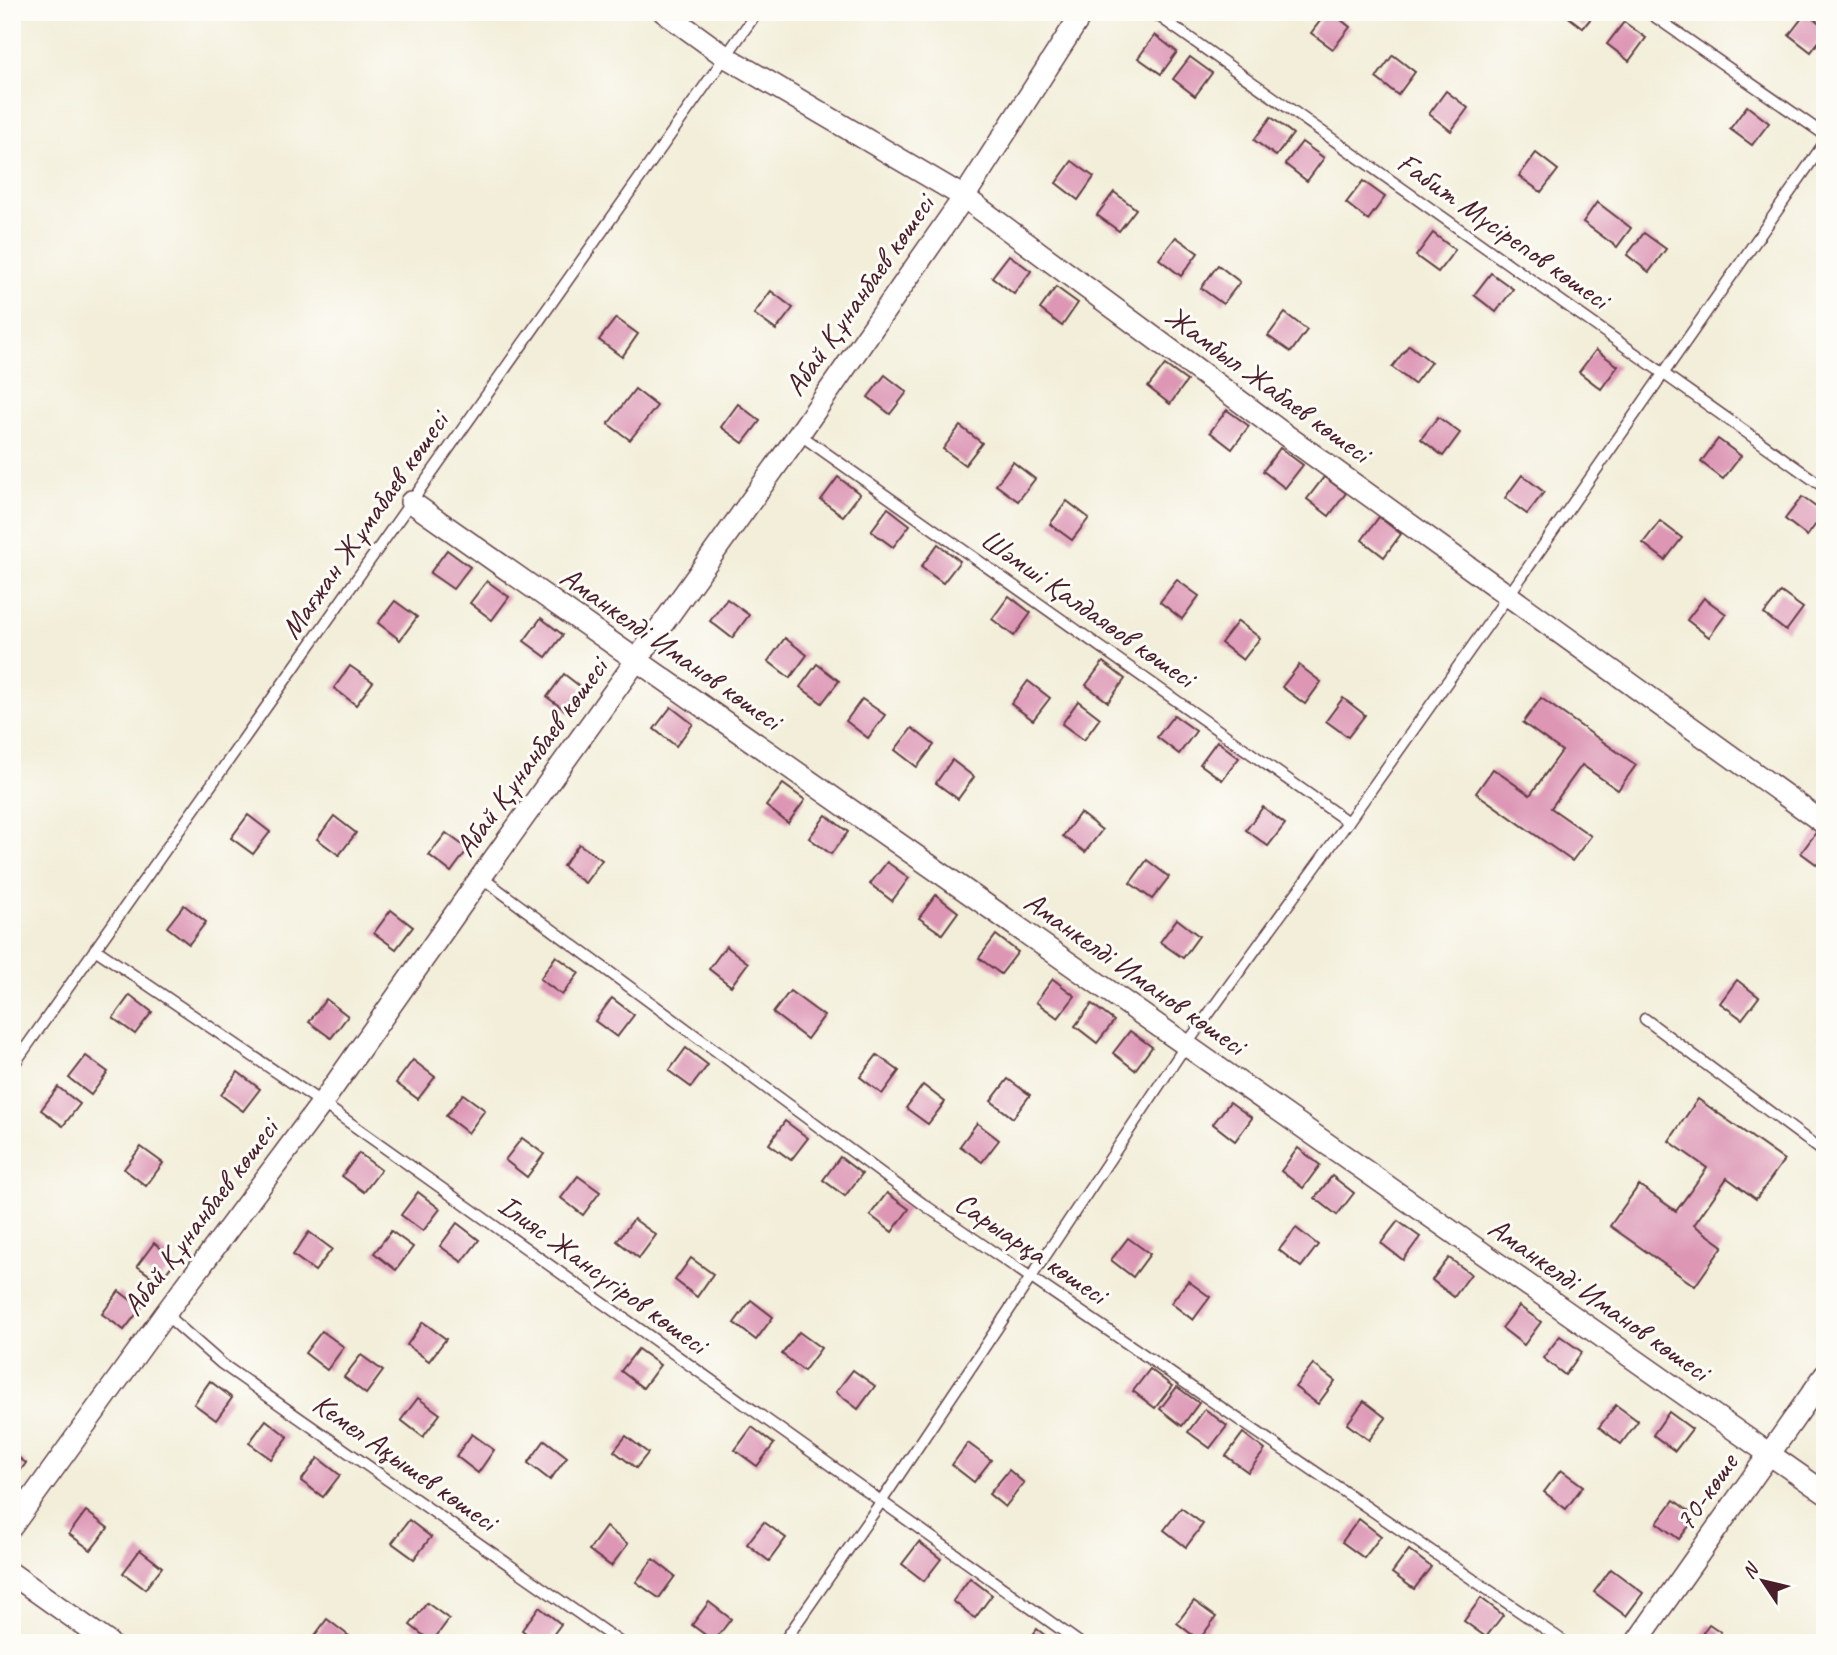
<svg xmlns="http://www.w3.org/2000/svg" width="1837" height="1655" font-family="Caveat,sans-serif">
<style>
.building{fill:#dd97b5}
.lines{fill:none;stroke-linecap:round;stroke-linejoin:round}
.lane-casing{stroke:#633e45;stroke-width:13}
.street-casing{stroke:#633e45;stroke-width:24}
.lane{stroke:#fff;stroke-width:10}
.street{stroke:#fff;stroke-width:21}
.labels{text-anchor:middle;stroke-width:6;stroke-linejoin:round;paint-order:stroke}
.street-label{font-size:30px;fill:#4a1f2b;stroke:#fdfcf7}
</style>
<rect width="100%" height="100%" fill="#fdfcf7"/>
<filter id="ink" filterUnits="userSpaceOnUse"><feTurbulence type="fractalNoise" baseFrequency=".0143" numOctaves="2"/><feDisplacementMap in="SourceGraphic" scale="14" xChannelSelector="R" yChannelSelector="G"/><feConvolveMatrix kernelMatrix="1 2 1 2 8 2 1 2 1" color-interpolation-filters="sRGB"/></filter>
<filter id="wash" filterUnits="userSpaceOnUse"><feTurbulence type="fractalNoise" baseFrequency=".00686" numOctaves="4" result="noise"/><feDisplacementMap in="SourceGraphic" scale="28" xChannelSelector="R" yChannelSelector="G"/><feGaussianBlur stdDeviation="1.57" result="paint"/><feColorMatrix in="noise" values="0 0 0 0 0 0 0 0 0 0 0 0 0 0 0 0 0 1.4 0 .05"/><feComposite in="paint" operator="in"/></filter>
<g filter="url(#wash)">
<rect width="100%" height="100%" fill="#f2eed9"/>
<g id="blocks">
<g class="building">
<path d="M1327,12H1331L1350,27L1333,49L1311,33Z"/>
<path d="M1562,12H1596L1583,28Z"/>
<path d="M1806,13L1825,27V33L1811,52L1789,35Z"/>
<path d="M1624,22L1646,38L1629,61L1607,44Z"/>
<path d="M1155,35L1177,52L1161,74L1138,58Z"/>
<path d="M1393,55L1415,72L1398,95L1376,78Z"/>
<path d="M1190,57L1212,73L1195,96L1173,79Z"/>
<path d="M1446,91L1468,108L1451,131L1429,114Z"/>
<path d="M1747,106L1769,123L1752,145L1730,129Z"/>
<path d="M1271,117L1293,134L1276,156L1254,140Z"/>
<path d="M1302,142L1324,158L1307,181L1285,164Z"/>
<path d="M1536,153L1558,170L1541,192L1519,176Z"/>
<path d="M1072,161L1094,177L1078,200L1056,183Z"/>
<path d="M1363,181L1385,197L1368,220L1346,203Z"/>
<path d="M1114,192L1136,209L1119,231L1097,215Z"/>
<path d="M1597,202L1631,228L1617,247L1583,222Z"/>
<path d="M1433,233L1455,250L1438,272L1416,256Z"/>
<path d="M1644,233L1666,249L1649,272L1627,255Z"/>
<path d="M1176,237L1198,253L1181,276L1159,259Z"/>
<path d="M1009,255L1031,271L1014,294L992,277Z"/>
<path d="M1218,265L1240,282L1223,304L1201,288Z"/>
<path d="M1491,273L1513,289L1496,312L1474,295Z"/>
<path d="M1056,287L1078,303L1062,326L1040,309Z"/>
<path d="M771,291L793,308L776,330L754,314Z"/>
<path d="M1285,313L1307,330L1291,352L1268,336Z"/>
<path d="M616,318L638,334L622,357L599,340Z"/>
<path d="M1409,345L1431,362L1414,384L1392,367Z"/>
<path d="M1596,350L1618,366L1601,389L1579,372Z"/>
<path d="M1165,365L1187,381L1170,404L1148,387Z"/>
<path d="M885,375L907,392L890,414L868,397Z"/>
<path d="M635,389L657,406L630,440L608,424Z"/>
<path d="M738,404L760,421L743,443L721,427Z"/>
<path d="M1227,410L1249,426L1232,449L1210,432Z"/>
<path d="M1438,417L1460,433L1443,456L1421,439Z"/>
<path d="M960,426L982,443L965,465L943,449Z"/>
<path d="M1718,439L1741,456L1723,479L1701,462Z"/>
<path d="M1280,448L1303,465L1285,488L1263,471Z"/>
<path d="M1013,462L1035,479L1018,501L996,485Z"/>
<path d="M1522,475L1544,492L1527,514L1505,498Z"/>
<path d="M838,477L860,494L843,516L821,500Z"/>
<path d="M1324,477L1346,493L1329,516L1307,499Z"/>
<path d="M1802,497L1824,513L1807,536L1785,519Z"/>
<path d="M1067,501L1089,518L1072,540L1050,524Z"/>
<path d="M888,508L910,525L893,547L871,531Z"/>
<path d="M1379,517L1401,534L1384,557L1362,540Z"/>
<path d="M1660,521L1682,538L1665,560L1643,543Z"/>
<path d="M938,544L960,561L943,583L921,567Z"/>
<path d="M447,550L470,567L453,589L430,573Z"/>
<path d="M1177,580L1199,596L1182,619L1160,602Z"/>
<path d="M487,581L509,597L492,620L470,603Z"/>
<path d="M1781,592L1803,608L1786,631L1764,614Z"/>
<path d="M1009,596L1031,613L1014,636L992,619Z"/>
<path d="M1704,598L1726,614L1709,637L1687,620Z"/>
<path d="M727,599L749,615L732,638L710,621Z"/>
<path d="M395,601L417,617L400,640L378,623Z"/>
<path d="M541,618L563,635L546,657L524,641Z"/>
<path d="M1238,621L1260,638L1243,660L1221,643Z"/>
<path d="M785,638L807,655L790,678L768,661Z"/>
<path d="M1103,662L1125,679L1108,702L1086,685Z"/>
<path d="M817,664L839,681L822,703L800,687Z"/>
<path d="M1299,665L1321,682L1305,704L1282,687Z"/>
<path d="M350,666L373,682L356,705L334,688Z"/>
<path d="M564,674L586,691L569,713L547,697Z"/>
<path d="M1028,681L1050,698L1033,720L1011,704Z"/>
<path d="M1343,698L1365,715L1348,737L1326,721Z"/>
<path d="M1541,698L1636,765L1618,790L1582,765L1551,808L1591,836L1572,861L1476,793L1493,769L1530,795L1562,751L1523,723Z"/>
<path d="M862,699L885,715L868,738L846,721Z"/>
<path d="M1078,701L1100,718L1084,740L1062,724Z"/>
<path d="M671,707L693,724L676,746L654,729Z"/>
<path d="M1174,715L1196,731L1179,754L1157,737Z"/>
<path d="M912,728L934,745L917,767L895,750Z"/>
<path d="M1217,741L1239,758L1222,780L1200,764Z"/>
<path d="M952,760L974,777L958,799L936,783Z"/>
<path d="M783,784L805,800L788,823L766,806Z"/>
<path d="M1263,807L1285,824L1268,846L1246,830Z"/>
<path d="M1080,813L1102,830L1085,852L1063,836Z"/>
<path d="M248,815L270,832L253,854L231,838Z"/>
<path d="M826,815L848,832L831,854L809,838Z"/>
<path d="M334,816L356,833L339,855L317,839Z"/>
<path d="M1818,830L1825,835L1823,869L1801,853Z"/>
<path d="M446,833L468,849L451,872L429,855Z"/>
<path d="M579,844L602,860L585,883L563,866Z"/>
<path d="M1147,860L1169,877L1152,899L1130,883Z"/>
<path d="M887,862L909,878L892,901L870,884Z"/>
<path d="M936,895L958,912L942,934L919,918Z"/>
<path d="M184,905L206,922L189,944L167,927Z"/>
<path d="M391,910L413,927L396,949L374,933Z"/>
<path d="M1177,919L1199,936L1183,958L1160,942Z"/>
<path d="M996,935L1018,952L1001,974L979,958Z"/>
<path d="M726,946L748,963L731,986L709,969Z"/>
<path d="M556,956L579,973L562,995L540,979Z"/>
<path d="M1053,979L1075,996L1058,1018L1036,1002Z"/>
<path d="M1737,980L1759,997L1742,1019L1720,1003Z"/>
<path d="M790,991L824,1016L807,1039L773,1013Z"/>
<path d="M130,995L152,1012L135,1034L113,1018Z"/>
<path d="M612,998L634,1015L617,1037L595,1021Z"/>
<path d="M326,999L348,1016L331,1038L309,1022Z"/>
<path d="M1092,1004L1114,1021L1097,1043L1075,1026Z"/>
<path d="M1130,1031L1152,1047L1135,1070L1113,1053Z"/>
<path d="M686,1048L708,1065L691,1087L669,1071Z"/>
<path d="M877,1055L899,1071L882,1094L860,1077Z"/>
<path d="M86,1056L108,1072L91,1095L69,1078Z"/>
<path d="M413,1060L435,1077L418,1099L396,1083Z"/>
<path d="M238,1072L260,1089L243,1111L221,1095Z"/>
<path d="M1008,1079L1030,1095L1013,1118L991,1101Z"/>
<path d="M923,1085L945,1102L928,1124L906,1108Z"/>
<path d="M58,1087L80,1104L63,1126L41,1110Z"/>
<path d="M463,1094L485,1110L468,1133L446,1116Z"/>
<path d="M1698,1099L1784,1160L1756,1199L1727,1178L1694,1225L1723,1246L1695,1286L1610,1226L1639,1185L1676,1211L1707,1168L1669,1141Z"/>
<path d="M1230,1102L1252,1118L1235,1141L1213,1124Z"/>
<path d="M785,1121L808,1138L791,1160L769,1144Z"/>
<path d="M977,1123L999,1140L982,1162L960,1146Z"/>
<path d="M522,1138L544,1154L527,1177L505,1160Z"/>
<path d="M141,1147L163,1163L146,1186L124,1169Z"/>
<path d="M1298,1148L1320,1165L1303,1188L1281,1171Z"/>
<path d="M359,1153L381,1170L364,1192L342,1176Z"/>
<path d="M840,1157L862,1174L845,1196L823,1180Z"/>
<path d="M578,1176L600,1192L583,1215L561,1198Z"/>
<path d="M1332,1176L1354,1193L1337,1215L1315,1198Z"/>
<path d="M418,1192L440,1209L423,1231L401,1215Z"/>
<path d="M887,1193L909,1209L892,1232L870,1215Z"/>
<path d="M634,1219L656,1235L639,1258L617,1241Z"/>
<path d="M1398,1221L1420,1237L1403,1260L1381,1243Z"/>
<path d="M457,1223L479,1240L462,1262L440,1246Z"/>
<path d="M1296,1228L1318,1245L1301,1267L1279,1250Z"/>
<path d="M391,1231L413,1247L396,1270L374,1253Z"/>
<path d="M309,1232L332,1249L315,1271L293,1255Z"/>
<path d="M1128,1238L1150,1254L1133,1277L1111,1260Z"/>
<path d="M154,1243L176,1260L159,1282L137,1266Z"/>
<path d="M691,1258L713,1274L697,1297L675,1280Z"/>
<path d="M1449,1258L1471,1274L1454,1297L1432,1280Z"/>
<path d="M1188,1281L1210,1297L1193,1320L1171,1303Z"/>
<path d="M119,1291L141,1308L124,1330L102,1314Z"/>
<path d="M751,1300L773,1317L756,1340L734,1323Z"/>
<path d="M1519,1306L1541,1322L1524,1345L1502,1328Z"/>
<path d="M423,1322L446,1339L429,1361L407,1345Z"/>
<path d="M322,1331L344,1347L327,1370L305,1353Z"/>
<path d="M799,1332L821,1348L804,1371L782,1354Z"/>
<path d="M1560,1336L1582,1352L1565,1375L1543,1358Z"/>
<path d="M638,1349L660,1365L643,1388L621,1371Z"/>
<path d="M361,1355L383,1371L366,1394L344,1377Z"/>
<path d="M1313,1364L1335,1381L1318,1404L1295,1387Z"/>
<path d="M1150,1369L1172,1386L1155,1408L1133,1391Z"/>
<path d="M853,1370L875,1386L858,1409L836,1392Z"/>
<path d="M210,1381L232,1398L216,1420L194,1404Z"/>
<path d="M1177,1387L1199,1403L1182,1426L1160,1409Z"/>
<path d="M418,1398L440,1414L423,1437L401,1420Z"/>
<path d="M1364,1401L1386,1418L1369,1440L1347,1424Z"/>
<path d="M1616,1405L1638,1421L1621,1444L1599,1427Z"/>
<path d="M1205,1409L1227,1426L1210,1448L1188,1432Z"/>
<path d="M1669,1412L1692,1429L1675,1451L1653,1435Z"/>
<path d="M266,1420L288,1437L271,1459L249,1443Z"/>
<path d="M752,1427L774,1444L757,1466L735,1450Z"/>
<path d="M1243,1433L1265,1450L1248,1472L1226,1456Z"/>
<path d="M472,1434L494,1450L478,1473L456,1456Z"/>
<path d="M626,1436L648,1453L636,1468L614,1451Z"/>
<path d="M545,1440L567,1457L550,1480L528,1463Z"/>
<path d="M968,1443L991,1460L974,1482L952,1465Z"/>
<path d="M12,1453L26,1463L12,1482Z"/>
<path d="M318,1458L340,1475L323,1497L301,1481Z"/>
<path d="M1009,1470L1024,1483L1005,1507L989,1494Z"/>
<path d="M1561,1470L1583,1486L1566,1509L1544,1492Z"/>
<path d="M1674,1500L1696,1517L1679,1539L1657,1523Z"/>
<path d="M1181,1508L1203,1524L1186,1547L1164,1530Z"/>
<path d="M86,1511L108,1528L91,1550L69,1534Z"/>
<path d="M1359,1519L1381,1536L1364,1558L1342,1542Z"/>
<path d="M409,1520L431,1537L414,1559L392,1543Z"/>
<path d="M764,1522L786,1538L769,1561L747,1544Z"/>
<path d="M606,1527L628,1544L611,1566L589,1550Z"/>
<path d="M919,1542L941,1559L924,1581L902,1564Z"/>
<path d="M140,1550L162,1567L145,1589L123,1573Z"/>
<path d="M1409,1550L1431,1567L1414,1589L1392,1573Z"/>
<path d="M653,1559L675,1576L659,1598L636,1582Z"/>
<path d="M1611,1569L1643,1593L1626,1616L1594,1592Z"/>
<path d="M970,1578L992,1595L975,1618L953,1601Z"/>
<path d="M1481,1598L1503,1615L1486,1637L1464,1621Z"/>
<path d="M1194,1601L1216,1617L1199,1640L1177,1623Z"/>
<path d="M709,1602L731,1619L714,1641L692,1625Z"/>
<path d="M427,1603L449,1619L432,1642L410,1625Z"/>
<path d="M539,1607L561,1624L547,1643H539L522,1630Z"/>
<path d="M327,1619L349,1636L344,1643L310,1642Z"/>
<path d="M1709,1624L1721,1632L1714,1643H1695Z"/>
<path d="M1037,1629L1055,1643H1027Z"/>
</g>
</g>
</g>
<g filter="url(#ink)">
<use href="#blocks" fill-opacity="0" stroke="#633e45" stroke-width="2"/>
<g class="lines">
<g class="lane-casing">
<g id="lane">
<path d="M1153,12L1825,488"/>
<path d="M1648,12L1825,135"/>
<path d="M799,434L1348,822"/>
<path d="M481,877L923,1204L1566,1643"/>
<path d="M95,949L322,1103L1080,1643"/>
<path d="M1645,1019L1825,1153"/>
<path d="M12,1067L757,12"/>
<path d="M165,1314L222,1364L621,1643"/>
<path d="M783,1643L881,1502L1186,1045L1348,822L1508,596L1825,142"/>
</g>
</g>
<g class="street-casing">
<g id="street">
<path d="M664,12L726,57L964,197L1280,431L1825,824"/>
<path d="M411,502L1825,1493"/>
<path d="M12,1526L165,1314L322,1103L481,877L799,434L964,197L1083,12"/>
<path d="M12,1574L109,1643"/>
<path d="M1636,1643L1825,1375"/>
</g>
</g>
<use href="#lane" class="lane"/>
<use href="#street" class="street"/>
</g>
</g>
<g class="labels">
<g class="street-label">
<text transform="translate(1503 230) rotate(35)" y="10">Ғабит Мүсірепов көшесі</text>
<text transform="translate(859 295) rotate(-55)" y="10">Абай Құнанбаев көшесі</text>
<text transform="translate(1268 384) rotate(36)" y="10">Жамбыл Жабаев көшесі</text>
<text transform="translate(364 525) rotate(-55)" y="10">Мағжан Жұмабаев көшесі</text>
<text transform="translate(1088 608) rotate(35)" y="10">Шәмші Қалдаяөов көшесі</text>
<text transform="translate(671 648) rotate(35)" y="10">Аманкелді Иманов көшесі</text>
<text transform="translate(531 757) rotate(-54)" y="10">Абай Құнанбаев көшесі</text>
<text transform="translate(1135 973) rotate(35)" y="10">Аманкелді Иманов көшесі</text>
<text transform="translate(200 1217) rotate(-53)" y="10">Абай Құнанбаев көшесі</text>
<text transform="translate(1031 1248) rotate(34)" y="10">Сарыарқа көшесі</text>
<text transform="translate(603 1274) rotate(36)" y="10">Ілияс Жансүгіров көшесі</text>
<text transform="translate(1599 1299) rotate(35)" y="10">Аманкелді Иманов көшесі</text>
<text transform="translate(405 1462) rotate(35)" y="10">Кемел Ақышев көшесі</text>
<text transform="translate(1706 1492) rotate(-55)" y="10">70-көше</text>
</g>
</g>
<rect width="1837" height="1655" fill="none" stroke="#fdfcf7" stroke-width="42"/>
<g transform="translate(1763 1581) rotate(305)" stroke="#fdfcf7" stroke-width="5" paint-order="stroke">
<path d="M0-5L12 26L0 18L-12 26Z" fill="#4a1f2b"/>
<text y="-10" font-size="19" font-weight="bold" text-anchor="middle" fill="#4a1f2b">N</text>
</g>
</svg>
